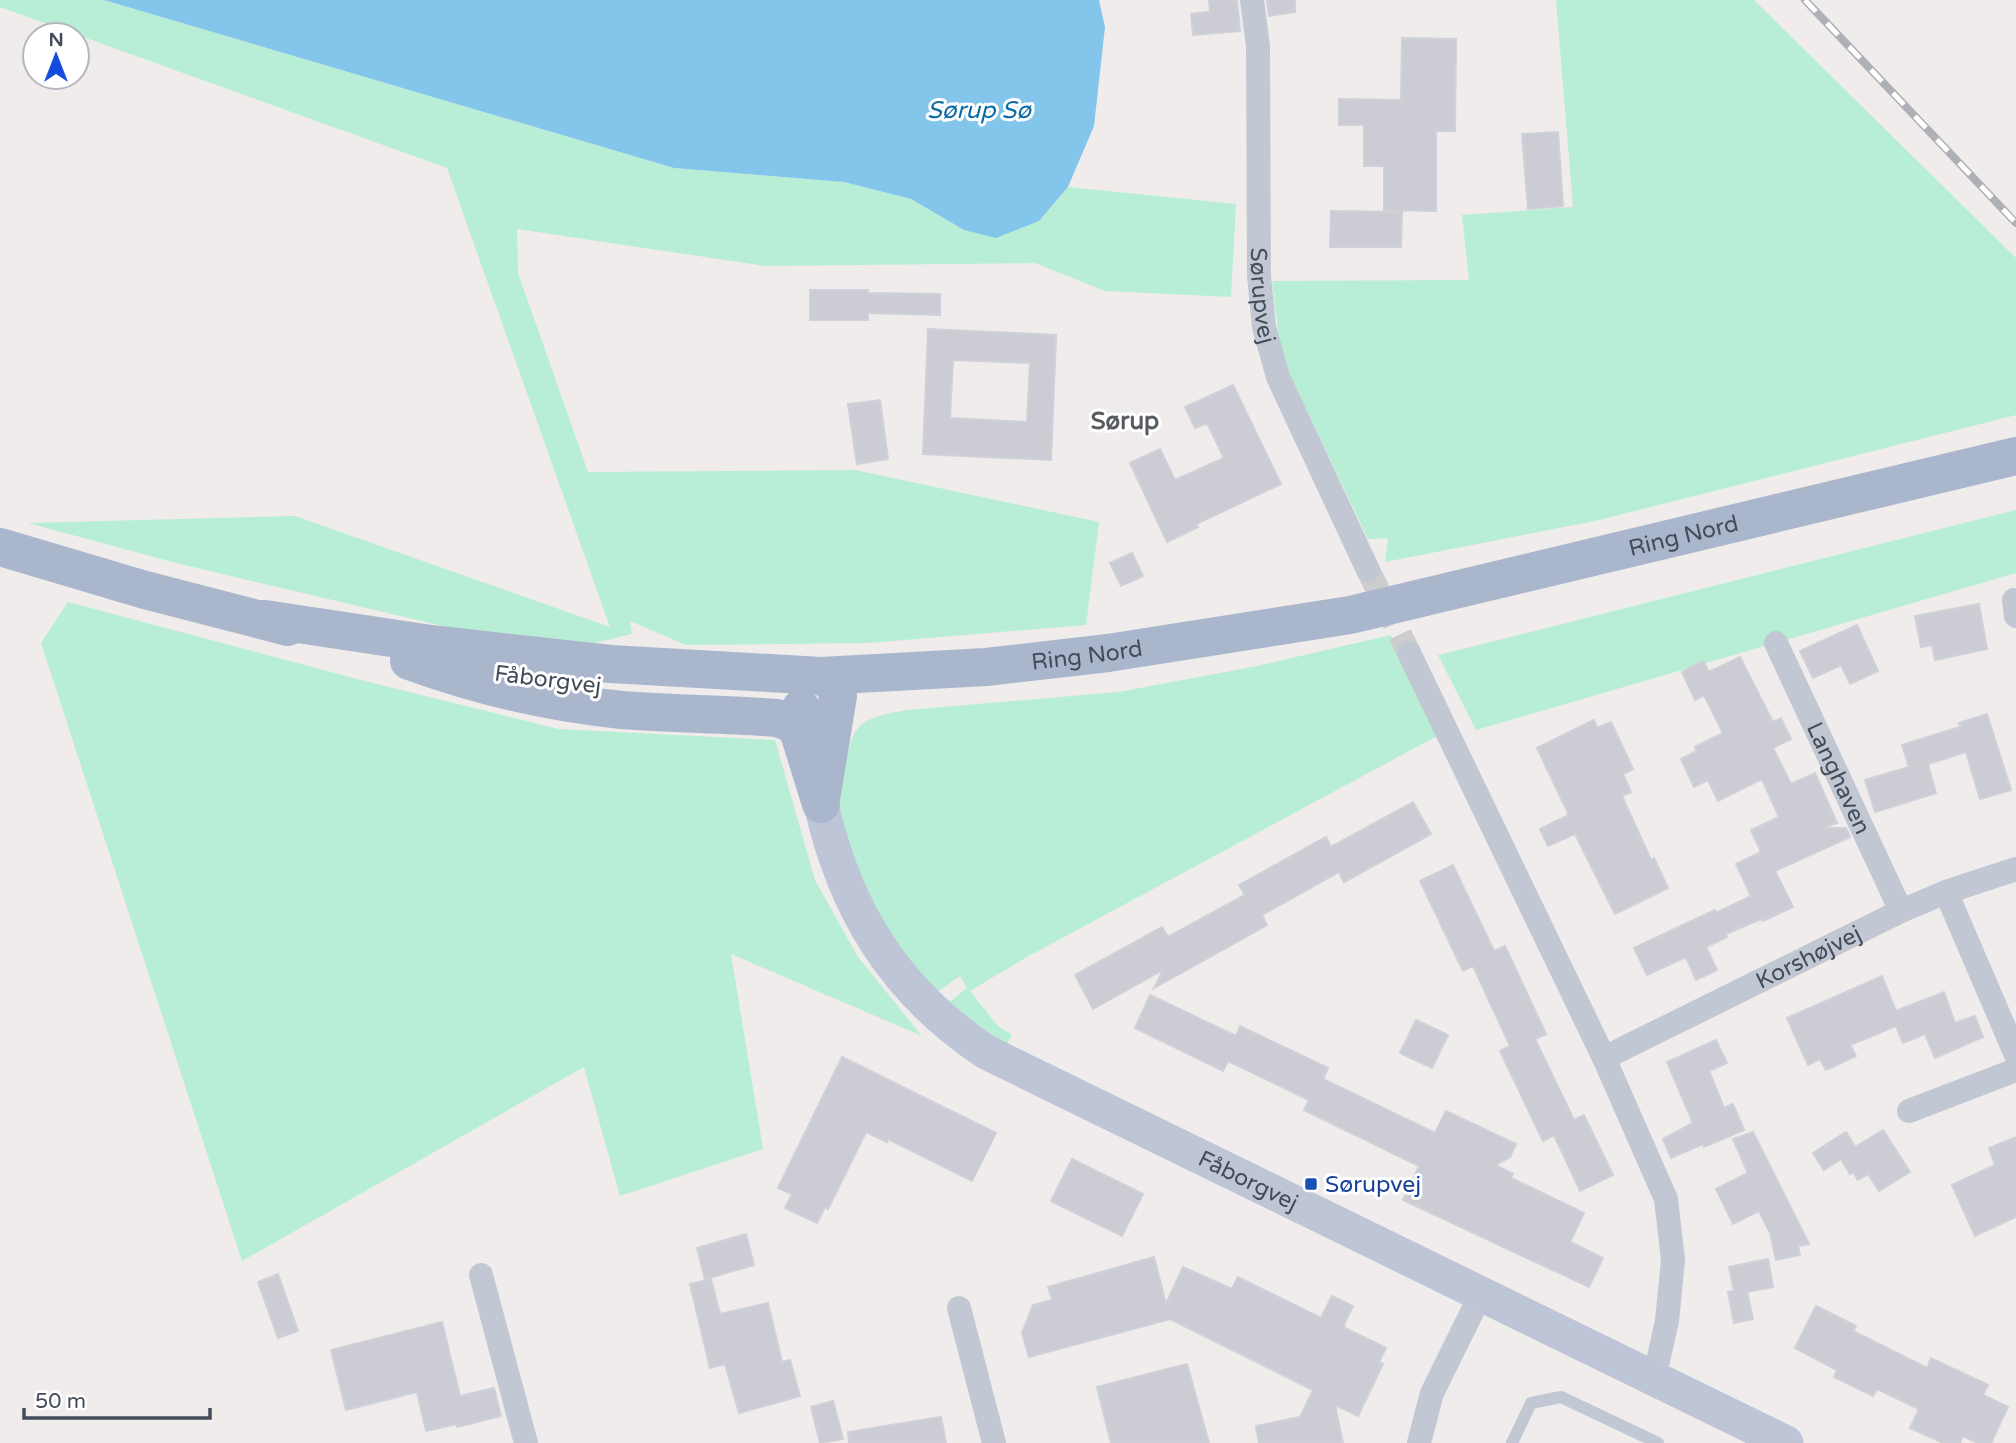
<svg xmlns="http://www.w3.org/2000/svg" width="2016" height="1443" font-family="'Varela Round',sans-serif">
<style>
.green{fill:#b8eed6}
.water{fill:#84c5ec}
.building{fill:#cbccd4;stroke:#cfd0d8;stroke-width:2;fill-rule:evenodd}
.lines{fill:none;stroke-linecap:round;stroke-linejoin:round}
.street-tunnel{stroke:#cdccce;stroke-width:24;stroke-dasharray:24 12;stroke-linecap:butt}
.lane{stroke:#c1c8d4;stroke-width:12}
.street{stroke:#c1c8d4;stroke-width:24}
.secondary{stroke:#bec5d6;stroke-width:35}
.primary{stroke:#aab6cc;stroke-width:38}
.rail-casing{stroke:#aeb0b6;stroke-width:8}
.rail{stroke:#fff;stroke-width:5;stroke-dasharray:16;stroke-linecap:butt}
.transit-dot{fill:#1a4fb4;stroke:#fff;stroke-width:2.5}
.labels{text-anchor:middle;stroke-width:6;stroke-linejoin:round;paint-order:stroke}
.street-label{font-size:23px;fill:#444c59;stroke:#fff}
.transit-label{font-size:23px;fill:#164399;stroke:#fff;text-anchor:start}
.water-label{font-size:24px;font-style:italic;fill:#0a6ba6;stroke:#fff}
.neighbourhood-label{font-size:24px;font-weight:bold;fill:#585b61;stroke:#fff}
</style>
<rect width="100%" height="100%" fill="#efeceb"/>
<g class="green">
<path d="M0,0H104L674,168L844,182L911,199L964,230L1039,221L1068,187L1236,204L1231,297L1105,291L1035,263L765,266L517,229L518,273L588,472L855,470L1099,522L1086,625L868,643L686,645L630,621L632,634L595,643L447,627L176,563L28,523L295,516L610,627L447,168L0,7Z"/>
<path d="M1556,0H1754L2016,258V415L1595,521L1385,562L1388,538L1368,539L1281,356L1272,281L1469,280L1462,215L1573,207Z"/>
<path d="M2016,510V573L1476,730L1438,655Z"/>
<path d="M68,602L361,680L558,729L775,740L815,880L858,957L922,1036L731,954L763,1149L620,1196L584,1067L242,1261L41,643Z"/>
<path d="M1391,635L1437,736L1025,958L970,991L997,1025L1012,1035L1005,1047L948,1003L967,988L960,976L937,992C896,948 865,898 848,841C844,827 839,813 839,799C839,789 843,777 845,767C853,721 862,718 907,710L1119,692L1257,666Z"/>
</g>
<path class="water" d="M104,0H1099L1105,27L1094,126L1068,187L1039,221L996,238L964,230L911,199L844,182L674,168Z"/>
<g class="building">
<path d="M1209,0H1237L1240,31L1193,35L1191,14L1210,12Z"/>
<path d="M1267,0H1295V12L1269,16Z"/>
<path d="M1402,38L1456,39L1455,131H1436V211L1384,210V166H1364V125H1339V99L1401,100Z"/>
<path d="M1558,132L1563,206L1528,209L1522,134Z"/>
<path d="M1331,211L1402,212L1401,247H1330Z"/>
<path d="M810,290H868V293L940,294V315L868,313V320H810Z"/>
<path d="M928,329L1056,335L1051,460L923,454ZM953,360L1030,363L1027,422L950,418Z"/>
<path d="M1233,385L1281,484L1196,524L1198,527L1167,542L1130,463L1160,449L1175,480L1224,458L1207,423L1195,428L1185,407Z"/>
<path d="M880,400L888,459L857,464L848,404Z"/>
<path d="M1132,553L1143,576L1121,586L1110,563Z"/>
<path d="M1979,604L1987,649L1935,660L1932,645L1921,647L1915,616Z"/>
<path d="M1857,625L1878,671L1850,684L1841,665L1813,678L1800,651Z"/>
<path d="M1740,657L1773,722L1781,718L1791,739L1773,748L1791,784L1815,773L1837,823L1822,828H1846L1850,837L1775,871L1793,907L1763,921L1761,919L1726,934L1727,937L1706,947L1717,970L1696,980L1686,957L1647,975L1634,948L1715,910L1716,913L1751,896L1736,864L1761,852L1751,830L1779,817L1762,779L1718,801L1708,780L1694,787L1681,759L1697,751L1695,747L1723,733L1704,695L1695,700L1682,672L1703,661L1709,672Z"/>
<path d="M1987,714L2011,790L1980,799L1966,752L1928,764L1936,793L1875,812L1865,780L1909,767L1902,745L1960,727L1959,723Z"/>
<path d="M1594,720L1597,728L1611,722L1633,769L1623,774L1631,792L1622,796L1651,860L1654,858L1668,888L1615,914L1575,834L1548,846L1540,829L1569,815L1537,748Z"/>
<path d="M1413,802L1431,834L1344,882L1339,872L1262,915L1267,925L1154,988L1163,970L1093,1009L1075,975L1162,927L1168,937L1245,895L1239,885L1326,837L1331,847Z"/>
<path d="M1453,865L1494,951L1505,946L1546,1034L1535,1039L1574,1120L1584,1115L1613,1175L1580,1191L1554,1135L1543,1141L1500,1051L1510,1046L1473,966L1463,971L1420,881Z"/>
<path d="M1882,976L1896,1011L1944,992L1955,1023L1975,1016L1983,1037L1935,1058L1925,1034L1903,1043L1896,1026L1850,1045L1856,1056L1826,1070L1820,1059L1808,1065L1787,1018Z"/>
<path d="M1150,995L1236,1036L1240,1026L1328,1068L1323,1079L1435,1133L1446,1111L1516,1144L1510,1157L1495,1165L1513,1174L1511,1178L1584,1213L1570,1242L1603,1258L1589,1287L1403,1200L1419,1166L1304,1110L1309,1100L1228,1061L1223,1071L1135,1028Z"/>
<path d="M1416,1020L1448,1035L1432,1068L1400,1053Z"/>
<path d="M1716,1040L1727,1063L1709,1071L1724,1108L1733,1104L1744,1130L1704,1147L1703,1144L1671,1158L1663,1139L1693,1123L1667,1062Z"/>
<path d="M842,1057L996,1133L972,1181L888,1139L887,1142L866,1132L828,1209L825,1207L817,1223L785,1208L792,1194L778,1188Z"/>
<path d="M1883,1130L1910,1172L1879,1191L1868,1174L1858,1180L1853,1172L1850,1174L1841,1159L1824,1170L1813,1153L1846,1132L1855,1147Z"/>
<path d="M1753,1132L1809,1244L1798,1246L1800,1255L1776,1260L1770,1233L1759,1211L1733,1224L1716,1189L1748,1173L1733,1139Z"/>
<path d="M2016,1137V1217L1975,1236L1952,1185L1995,1165L1989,1148Z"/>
<path d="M1072,1159L1143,1194L1122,1236L1051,1201Z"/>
<path d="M746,1234L754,1265L705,1279L697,1248Z"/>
<path d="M1154,1257L1166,1304L1183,1267L1232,1289L1238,1277L1321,1318L1332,1296L1353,1306L1343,1327L1386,1348L1379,1362L1383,1364L1358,1416L1335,1405L1343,1443H1259L1256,1426L1300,1417L1313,1390L1170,1319L1029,1357L1022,1333L1033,1305L1052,1300L1048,1287Z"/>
<path d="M1768,1259L1773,1287L1747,1292L1753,1319L1734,1323L1728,1292L1734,1291L1729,1267Z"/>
<path d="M278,1274L298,1331L278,1338L258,1282Z"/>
<path d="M711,1279L720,1314L768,1303L782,1362L790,1360L800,1396L739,1413L725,1364L710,1368L690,1284Z"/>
<path d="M1816,1306L1856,1326L1853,1331L1927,1368L1931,1358L1988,1385L1983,1395L2008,1407L1991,1443H1978L1963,1436L1960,1443H1943L1910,1428L1919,1409L1877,1389L1873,1396L1834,1377L1837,1370L1795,1348Z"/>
<path d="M442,1322L460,1396L494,1388L501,1416L457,1427L456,1424L426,1431L417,1392L346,1410L331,1350Z"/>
<path d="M1187,1364L1209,1443H1111L1097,1387Z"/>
<path d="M833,1401L843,1439L820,1443L811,1407Z"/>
<path d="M941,1417L946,1443H849L848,1432Z"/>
</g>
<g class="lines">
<path class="street-tunnel" d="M1368,570L1409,653"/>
<path class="lane" d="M1512,1443L1531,1403L1561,1397L1658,1443"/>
<g class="street">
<path id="s1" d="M1252,0L1258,46L1259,276L1264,327L1278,377L1368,570"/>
<path d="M2014,600L2016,616"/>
<path id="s2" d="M1776,643L1901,911"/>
<path d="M1409,653L1604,1058L1666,1199L1673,1260L1667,1321L1654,1379"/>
<path d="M1946,892L2016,1055"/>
<path id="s3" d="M1604,1058L1901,911L1946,892L2016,869"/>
<path d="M1909,1111L2016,1070"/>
<path d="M481,1275L526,1443"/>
<path d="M959,1308L994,1443"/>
<path d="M1419,1443L1432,1393L1481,1294"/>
</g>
<path class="secondary" id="s4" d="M821,804C845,911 895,991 986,1052L1786,1443"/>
<g class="primary">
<path d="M0,547L145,590L288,627"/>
<path id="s5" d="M265,619L431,644L611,664L821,676L986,667L1108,653L1350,615L2016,456"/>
<path d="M409,661C478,686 549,703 622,710C674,714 726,714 777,718L793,724L799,733"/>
<path d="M821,676L835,684L838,696L822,793"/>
<path d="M801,708L799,733L821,804"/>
</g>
<g class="rail-casing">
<path id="rail" d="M1805,0L2016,223"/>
</g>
<use href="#rail" class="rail"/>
</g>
<rect class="transit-dot" x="1304" y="1177" width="14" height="14" rx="3.5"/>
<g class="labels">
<g class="street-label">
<text dy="8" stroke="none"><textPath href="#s1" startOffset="296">Sørupvej</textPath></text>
<text dy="8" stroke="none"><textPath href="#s5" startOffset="1435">Ring Nord</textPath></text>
<text dy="8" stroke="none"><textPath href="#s5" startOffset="826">Ring Nord</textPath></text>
<text transform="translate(548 679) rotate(7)" y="8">Fåborgvej</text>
<text dy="8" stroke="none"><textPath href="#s2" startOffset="149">Langhaven</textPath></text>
<text dy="8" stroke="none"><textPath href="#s3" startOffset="228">Korshøjvej</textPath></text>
<text dy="8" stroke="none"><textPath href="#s4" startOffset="598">Fåborgvej</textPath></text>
</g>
<g class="transit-label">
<text x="1325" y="1192">Sørupvej</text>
</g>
<g class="water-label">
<text x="979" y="118">Sørup Sø</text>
</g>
<g class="neighbourhood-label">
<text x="1125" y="429">Sørup</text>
</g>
</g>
<g transform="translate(56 56)"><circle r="33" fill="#ffffff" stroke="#b4b7bd" stroke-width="2"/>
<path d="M0-5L12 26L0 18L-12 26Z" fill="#164cde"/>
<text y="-10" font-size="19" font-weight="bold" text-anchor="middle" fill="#444c59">N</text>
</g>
<path d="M24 1408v10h186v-10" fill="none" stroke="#444c59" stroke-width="3.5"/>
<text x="35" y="1408" font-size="21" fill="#444c59" stroke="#ffffff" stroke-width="5" paint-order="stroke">50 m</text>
</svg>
